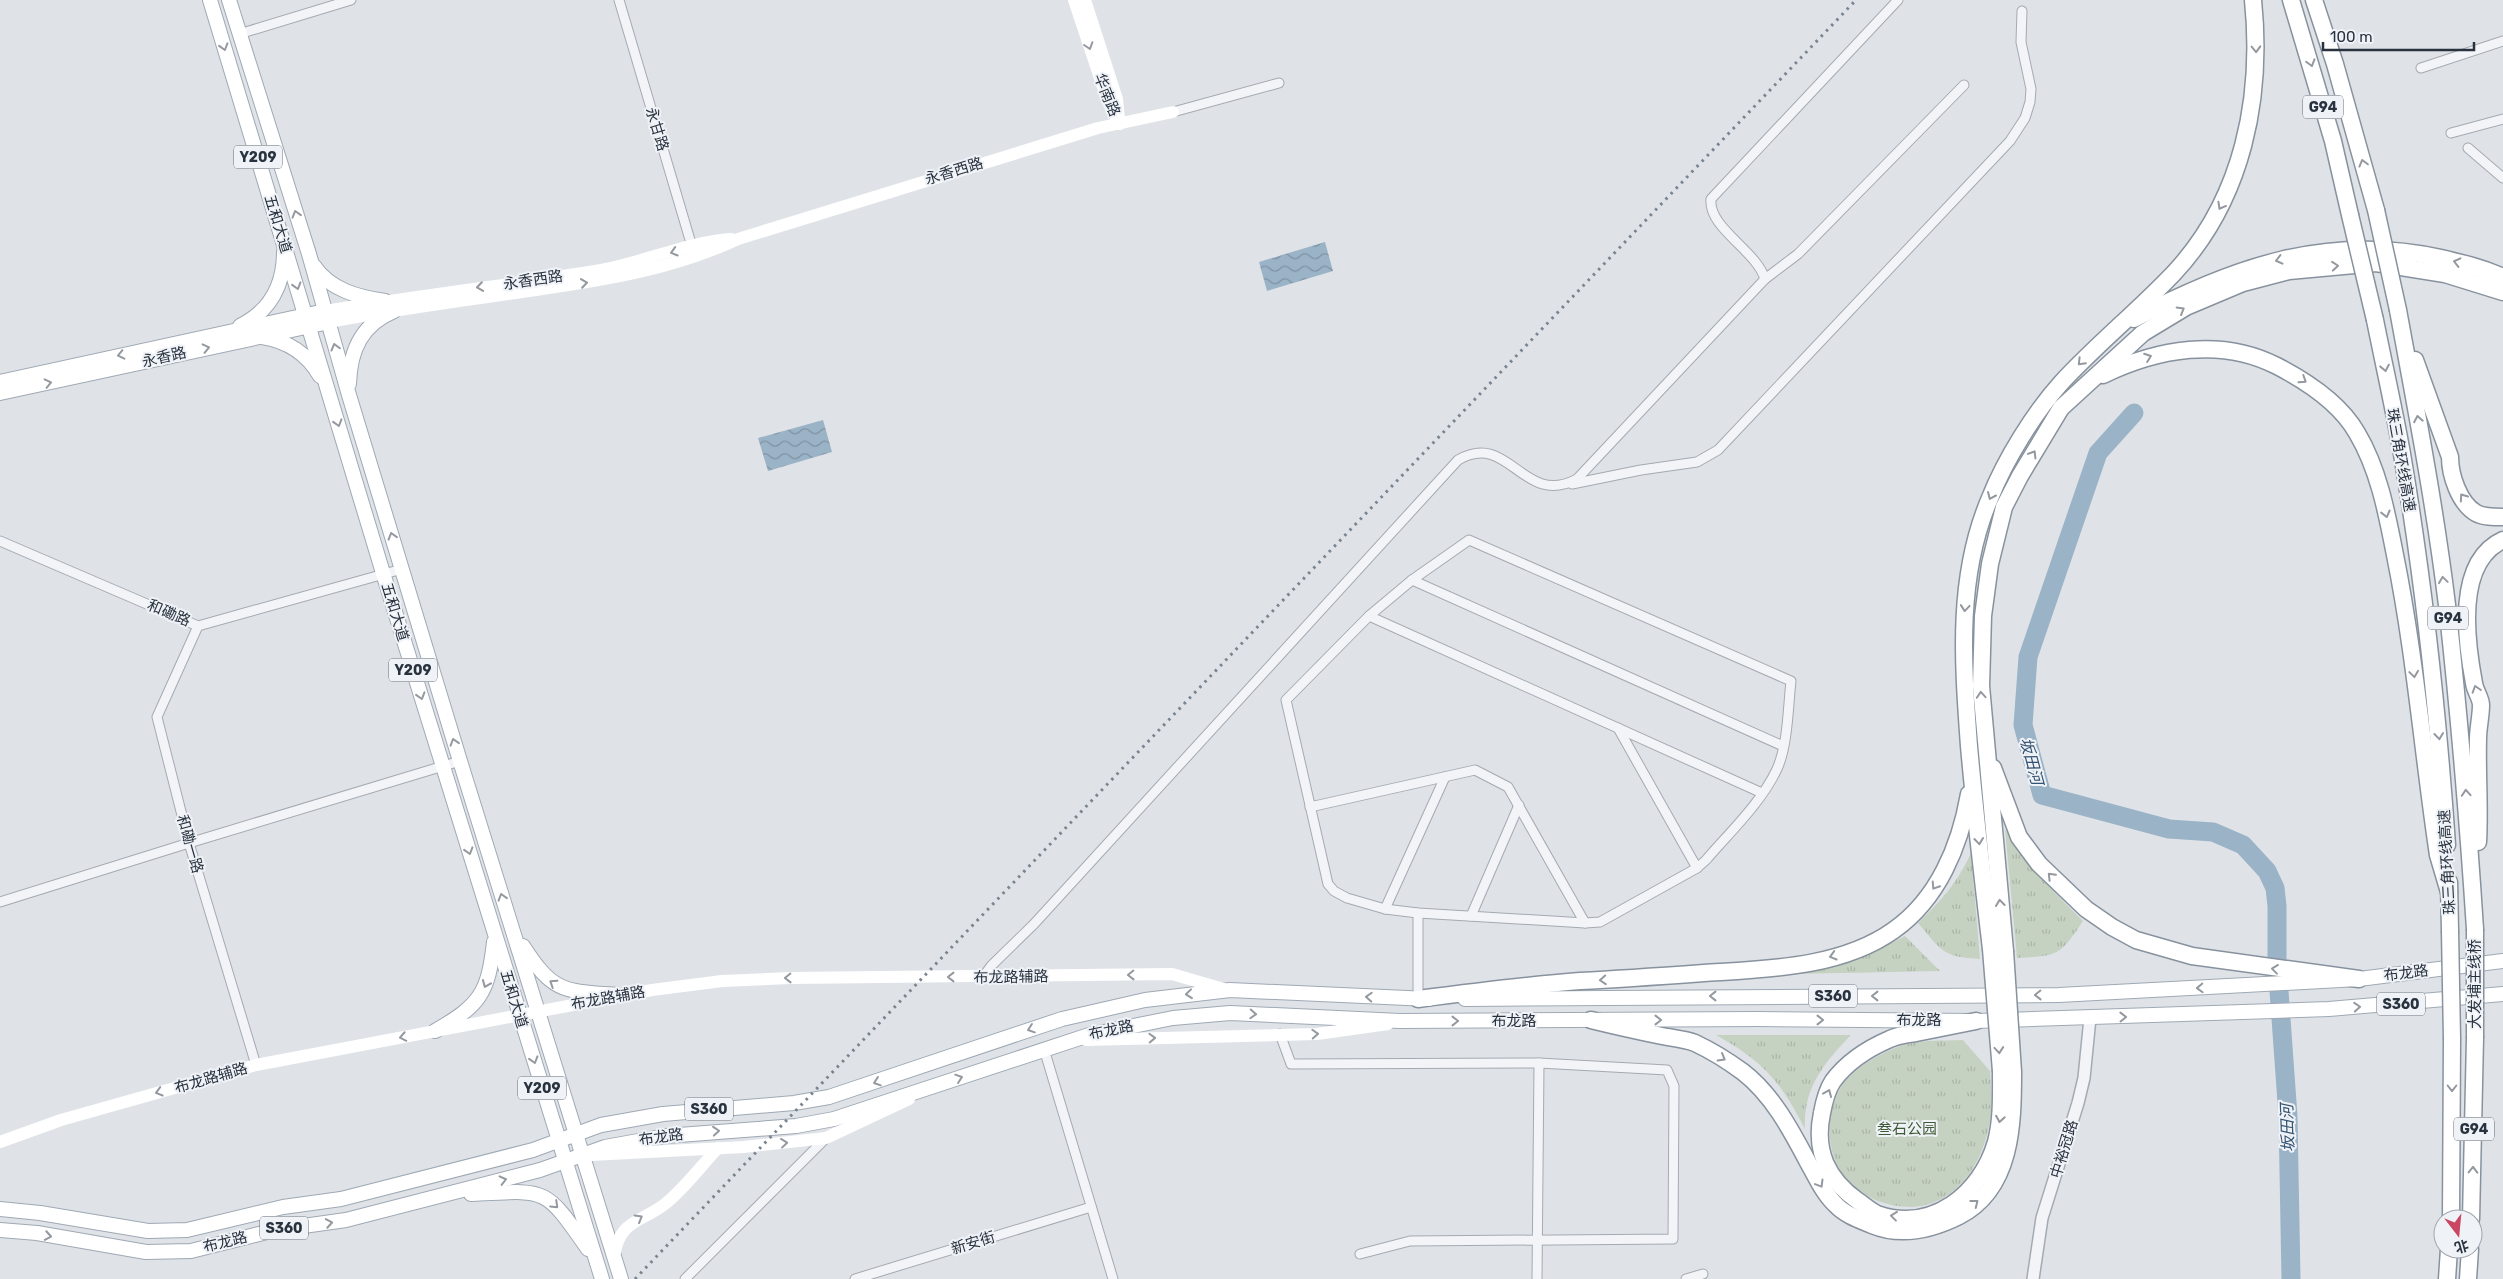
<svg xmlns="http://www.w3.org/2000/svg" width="2503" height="1279" font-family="Rubik,'Noto Sans SC',sans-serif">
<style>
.grass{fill:url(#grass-tufts)}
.water{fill:url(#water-waves)}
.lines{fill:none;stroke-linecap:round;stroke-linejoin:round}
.river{stroke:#9bb3c7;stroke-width:19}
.minor-casing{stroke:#a5aab2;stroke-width:11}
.tertiary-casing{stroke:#a5aab2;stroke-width:14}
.primary-casing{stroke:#9fa9b4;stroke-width:16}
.motorway-casing{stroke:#87929e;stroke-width:19}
.minor{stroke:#f2f4f7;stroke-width:9}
.tertiary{stroke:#f2f4f7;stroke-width:11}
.secondary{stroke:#fff;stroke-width:12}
.primary{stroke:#fff;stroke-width:14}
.motorway{stroke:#fff;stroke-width:16}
.rail{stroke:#798491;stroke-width:3;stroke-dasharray:2.5 5;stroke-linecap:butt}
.motorway-bridge-casing{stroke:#87929e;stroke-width:19;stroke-linecap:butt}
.motorway-bridge{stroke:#fff;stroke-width:16}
.oneway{stroke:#94989f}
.labels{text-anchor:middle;stroke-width:4;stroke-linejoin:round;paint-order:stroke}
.shield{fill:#eff2f6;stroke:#646c76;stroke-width:1}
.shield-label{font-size:14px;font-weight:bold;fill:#29323f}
.street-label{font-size:15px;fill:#29323f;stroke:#eff2f6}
.park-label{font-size:15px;fill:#3f5a36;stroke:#eff2f6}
.water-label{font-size:16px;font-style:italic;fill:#345372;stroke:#eff2f6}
</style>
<defs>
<pattern id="grass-tufts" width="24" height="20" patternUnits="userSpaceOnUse" patternTransform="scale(1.25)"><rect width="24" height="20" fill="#c6d2c1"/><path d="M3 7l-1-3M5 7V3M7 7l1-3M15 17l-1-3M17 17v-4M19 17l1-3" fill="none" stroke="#aab5a7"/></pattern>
<pattern id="water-waves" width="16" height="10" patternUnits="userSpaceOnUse" patternTransform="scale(1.25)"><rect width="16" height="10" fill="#9bb3c7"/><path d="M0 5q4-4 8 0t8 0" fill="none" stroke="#7e92a3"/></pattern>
</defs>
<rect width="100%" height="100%" fill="#dfe3e8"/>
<g class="grass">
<path d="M2005,829C2027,864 2053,892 2083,921C2060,956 2058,956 2017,958Z"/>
<path d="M1971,853L1980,959C1942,957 1942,951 1918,923C1942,900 1957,883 1971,853Z"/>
<path d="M1905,936L1940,971L1793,974C1833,965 1869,955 1905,936Z"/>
<path d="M1716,1035H1851C1824,1063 1803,1088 1805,1129C1780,1081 1764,1062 1716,1035Z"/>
<path d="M1963,1040L1990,1071C1991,1084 1992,1099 1991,1112C1987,1157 1960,1205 1911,1207C1887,1207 1867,1199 1850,1182C1825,1159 1824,1115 1841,1087C1852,1070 1877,1055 1895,1048C1916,1039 1941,1041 1963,1040Z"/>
</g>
<g class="water">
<path d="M1325,242L1333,271L1267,291L1259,262Z"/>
<path d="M823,420L832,452L768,471L758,438Z"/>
</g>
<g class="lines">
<g class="river">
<path d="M2134,413L2098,453L2028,657L2023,725L2042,795L2169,829L2213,832L2243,845L2267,871L2275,888L2277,906V963"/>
<path d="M2278,977L2288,1116L2291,1279"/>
</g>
<g class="minor-casing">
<g id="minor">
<path d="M619,0L693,250"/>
<path d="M239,34L351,0"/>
<path d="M2421,68L2503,41"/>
<path d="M1173,112L1279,83"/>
<path d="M2451,133L2503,119"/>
<path d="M2468,148L2503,178"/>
<path d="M1765,279C1756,250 1708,228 1711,199L1898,0"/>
<path d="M1572,484L1641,470L1697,462L1718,450L2010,141L2025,118L2030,102L2031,89L2021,42L2022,11"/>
<path d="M1469,540L1791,681C1788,707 1788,745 1777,769C1761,803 1730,832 1706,860L1697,868L1600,922L1585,923L1418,913L1385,909L1347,898L1334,891L1328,884L1286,700L1369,616L1412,580Z"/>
<path d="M0,541L198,626L402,569"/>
<path d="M1412,580L1783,746"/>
<path d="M1369,616L1762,793"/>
<path d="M198,626L157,717L189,843L256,1065"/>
<path d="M1618,728L1697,868"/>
<path d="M1310,807L1475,770L1508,787L1585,923"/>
<path d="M0,902L189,843L460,761"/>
<path d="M1385,909L1445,777"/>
<path d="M1418,913V999"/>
<path d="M1471,916L1519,805"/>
<path d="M986,977V973L991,966L1034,924L1458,460C1510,430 1522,508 1577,479L1765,279L1798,254L1964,85"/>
<path d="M1280,1034L1291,1064L1539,1063L1667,1070L1674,1086L1673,1239L1410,1241L1360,1254"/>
<path d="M1044,1049L1113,1279"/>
<path d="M685,1279L826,1138"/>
<path d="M855,1279L1091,1207"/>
<path d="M1537,1279L1539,1063"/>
<path d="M1686,1279L1703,1274"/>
</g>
</g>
<g class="tertiary-casing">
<path id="tertiary" d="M2033,1279L2042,1218L2078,1103L2084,1078L2090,1018"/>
</g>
<g class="primary-casing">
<g id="primary">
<path d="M210,0L383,573L602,1279"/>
<path d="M229,0L309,254L349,395L460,761L621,1279"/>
<path d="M314,266C330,290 358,297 385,301"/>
<path d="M240,326C270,311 284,285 284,252"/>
<path d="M262,337C288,341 307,353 320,376"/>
<path d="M0,382L325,311"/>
<path d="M349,384C350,350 362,324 394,311"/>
<path d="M0,393L329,322"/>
<path d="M523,946C553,993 564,991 617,995"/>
<path d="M1465,999L2059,995L2359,979L2503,961"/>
<path d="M435,1031C480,1005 488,994 494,942"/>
<path d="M471,1194C548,1190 544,1186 588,1249"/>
<path d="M0,1209L40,1213L148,1231L187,1230L283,1207L341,1199L533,1150L601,1125L663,1114L794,1103L829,1097L1062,1019L1145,1000L1230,990L1429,999"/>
<path d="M0,1230L37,1233L146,1252L191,1251L275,1230L346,1220L540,1170L605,1147L666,1136L796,1126L834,1119L1089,1035L1173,1018L1230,1013L1400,1021L1758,1019L1976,1021L2329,1009L2503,994"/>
</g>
</g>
<g class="motorway-casing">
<g id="motorway">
<path d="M2291,0L2333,141L2350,215"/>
<path d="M2314,0L2335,64L2376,210"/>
<path d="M2398,310C2416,408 2435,506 2447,605C2459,713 2468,821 2475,929"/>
<path d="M2134,319C2233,267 2328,233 2441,258C2462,263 2483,268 2503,277"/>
<path d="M2375,320C2384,365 2394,409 2402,454C2424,583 2438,714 2447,845"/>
<path d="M2415,360L2450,457C2450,475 2459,503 2476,513C2483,517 2494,517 2503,517"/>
<path d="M2103,375C2157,349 2221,337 2277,366C2306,381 2340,403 2357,433C2379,470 2387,514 2395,555C2415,654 2423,755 2438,855L2449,892"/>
<path d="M1993,768L2019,837L2039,864L2086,909L2112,927L2136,940L2192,956L2359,979"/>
<path d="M2478,842C2480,808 2477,773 2478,739C2478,728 2481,716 2481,705C2481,698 2475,691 2474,683C2466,641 2455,562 2503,540"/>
<path d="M2449,882L2450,931"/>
<path d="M1991,949C1983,881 1975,814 1969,746C1963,662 1956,577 1990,498C2005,460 2034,413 2061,383C2097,344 2138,311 2174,273C2243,199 2263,98 2253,0"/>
<path d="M2005,951L1981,686L1983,616L1990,564L2004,507L2020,476L2061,408L2143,333L2186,307L2243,283L2289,271L2376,263L2445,274L2503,292"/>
<path d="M1418,999C1472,992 1526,985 1580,981C1621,979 1663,976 1704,973C1767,969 1841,968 1894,930C1938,899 1960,846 1969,794"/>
<path d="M1591,1020C1615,1026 1638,1031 1662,1036C1672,1038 1685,1039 1695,1043C1712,1051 1728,1061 1743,1072C1773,1095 1792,1132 1809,1164C1817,1178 1824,1194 1836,1205C1845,1215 1860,1220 1872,1225C1901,1237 1931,1230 1959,1216C2012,1189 2013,1124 2013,1072"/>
<path d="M1976,1021C1956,1025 1936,1029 1916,1033C1908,1034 1898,1035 1890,1039C1869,1048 1847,1062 1833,1081C1827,1090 1824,1102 1822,1113C1814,1151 1827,1179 1858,1201C1864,1205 1871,1211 1877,1214C1932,1233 1981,1194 1996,1142C2002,1119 2001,1095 2001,1071"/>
<path d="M2451,1219L2452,1039"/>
<path d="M2471,1219L2475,1038"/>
<path d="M2447,1279L2449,1249"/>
<path d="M2468,1279L2470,1249"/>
</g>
</g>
<use href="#minor" class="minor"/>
<use href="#tertiary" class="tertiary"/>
<g class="secondary">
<path d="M1074,0L1108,102L1120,124"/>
<path d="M1085,0L1117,99L1119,119"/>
<path d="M325,311C417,296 509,285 601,270C645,262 687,242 731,239"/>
<path d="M329,322C397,309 467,300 536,290C606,280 674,269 738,239L1098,128L1173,112"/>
<path d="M1086,1040L1317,1034L1388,1024"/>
<path d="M0,1142L61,1120L256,1065L652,990L722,981L790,978L1172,974L1227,990"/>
<path d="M591,1155L744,1147L826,1138L909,1099"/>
<path d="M614,1257C619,1220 640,1223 665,1204C684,1189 701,1166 718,1148"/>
</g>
<use href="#primary" class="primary"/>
<use href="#motorway" class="motorway"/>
<path class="rail" d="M635,1279L1856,0"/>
<g class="motorway-bridge-casing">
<g id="motorway-bridge">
<path d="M2376,210L2398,310"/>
<path d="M2350,215L2375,320"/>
<path d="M2475,929V1038"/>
<path d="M2450,931L2452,1039"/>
<path d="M1991,949L2001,1071"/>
<path d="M2005,951L2013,1072"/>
</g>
</g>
<use href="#motorway-bridge" class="motorway-bridge"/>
</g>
<defs><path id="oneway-chevron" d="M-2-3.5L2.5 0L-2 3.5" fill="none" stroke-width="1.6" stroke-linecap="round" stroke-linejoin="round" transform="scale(1.25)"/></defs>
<g class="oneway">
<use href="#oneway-chevron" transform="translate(1089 46) rotate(72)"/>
<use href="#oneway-chevron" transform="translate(224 47) rotate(73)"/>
<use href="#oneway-chevron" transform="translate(2256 49) rotate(88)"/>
<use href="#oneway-chevron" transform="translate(2311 63) rotate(74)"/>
<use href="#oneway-chevron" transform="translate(2363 163) rotate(-105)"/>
<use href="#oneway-chevron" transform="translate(2221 206) rotate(119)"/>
<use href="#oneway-chevron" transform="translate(296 214) rotate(-107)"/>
<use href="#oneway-chevron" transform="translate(674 252) rotate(163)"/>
<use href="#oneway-chevron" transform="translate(2279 260) rotate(166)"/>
<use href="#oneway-chevron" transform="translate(2457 262) rotate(-166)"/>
<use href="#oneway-chevron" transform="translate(2335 266) rotate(-5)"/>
<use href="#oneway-chevron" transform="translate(584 283) rotate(-8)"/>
<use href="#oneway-chevron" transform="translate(297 286) rotate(73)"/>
<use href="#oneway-chevron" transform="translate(480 287) rotate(172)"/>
<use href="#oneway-chevron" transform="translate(2181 310) rotate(-30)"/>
<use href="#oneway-chevron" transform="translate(335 347) rotate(-105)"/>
<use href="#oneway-chevron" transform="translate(206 348) rotate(-13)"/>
<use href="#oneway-chevron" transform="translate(121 355) rotate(167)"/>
<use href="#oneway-chevron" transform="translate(2148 357) rotate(-20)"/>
<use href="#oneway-chevron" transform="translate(2081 362) rotate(134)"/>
<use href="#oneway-chevron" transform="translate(2385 368) rotate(79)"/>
<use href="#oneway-chevron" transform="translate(2303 380) rotate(33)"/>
<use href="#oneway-chevron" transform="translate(48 383) rotate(-13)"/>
<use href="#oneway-chevron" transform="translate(2418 419) rotate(-100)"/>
<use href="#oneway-chevron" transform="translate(338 423) rotate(73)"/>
<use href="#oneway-chevron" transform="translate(2033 454) rotate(-59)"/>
<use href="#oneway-chevron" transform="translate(1991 496) rotate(114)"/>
<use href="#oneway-chevron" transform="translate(2463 497) rotate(-125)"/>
<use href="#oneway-chevron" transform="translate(2386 514) rotate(76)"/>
<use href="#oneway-chevron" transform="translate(392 536) rotate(-107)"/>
<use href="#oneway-chevron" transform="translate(2443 580) rotate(-98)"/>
<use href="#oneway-chevron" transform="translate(1965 608) rotate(95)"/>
<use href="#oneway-chevron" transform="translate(2414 674) rotate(82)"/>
<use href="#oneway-chevron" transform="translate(2476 689) rotate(-108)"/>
<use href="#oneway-chevron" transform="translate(1981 695) rotate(-94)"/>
<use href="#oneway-chevron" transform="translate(421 696) rotate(73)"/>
<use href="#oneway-chevron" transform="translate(2439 736) rotate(84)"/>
<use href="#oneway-chevron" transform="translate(454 742) rotate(-107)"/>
<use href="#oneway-chevron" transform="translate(2466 793) rotate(-94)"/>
<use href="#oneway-chevron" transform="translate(1979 841) rotate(84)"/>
<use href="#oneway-chevron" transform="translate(469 851) rotate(73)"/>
<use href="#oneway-chevron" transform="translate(2051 876) rotate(-134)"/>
<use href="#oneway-chevron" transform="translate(1935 886) rotate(123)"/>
<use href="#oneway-chevron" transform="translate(502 897) rotate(-107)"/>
<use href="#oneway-chevron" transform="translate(2000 903) rotate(-96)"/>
<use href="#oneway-chevron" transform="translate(1833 956) rotate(164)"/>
<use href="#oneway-chevron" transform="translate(2275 969) rotate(-173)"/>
<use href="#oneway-chevron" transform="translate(1131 975) rotate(179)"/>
<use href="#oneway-chevron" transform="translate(951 977) rotate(180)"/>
<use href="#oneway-chevron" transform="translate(788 978) rotate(179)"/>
<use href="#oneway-chevron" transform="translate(1603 980) rotate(176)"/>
<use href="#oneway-chevron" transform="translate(553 983) rotate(-147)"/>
<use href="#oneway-chevron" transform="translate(486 984) rotate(113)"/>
<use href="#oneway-chevron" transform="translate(2200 988) rotate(178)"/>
<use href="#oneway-chevron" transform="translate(1189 994) rotate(174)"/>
<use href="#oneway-chevron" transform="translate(2038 995) rotate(179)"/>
<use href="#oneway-chevron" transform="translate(1713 996) rotate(180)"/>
<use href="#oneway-chevron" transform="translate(1875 996) rotate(-180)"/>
<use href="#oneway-chevron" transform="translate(1369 997) rotate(-177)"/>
<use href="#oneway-chevron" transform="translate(2357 1007) rotate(-4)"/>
<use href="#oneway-chevron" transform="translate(1253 1014) rotate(3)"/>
<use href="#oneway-chevron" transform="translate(2123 1017) rotate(-1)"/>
<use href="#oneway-chevron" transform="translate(1658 1020)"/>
<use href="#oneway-chevron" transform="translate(1820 1020)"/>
<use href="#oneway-chevron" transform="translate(1455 1021)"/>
<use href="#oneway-chevron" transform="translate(1031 1029) rotate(161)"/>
<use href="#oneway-chevron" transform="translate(1315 1034) rotate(-3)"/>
<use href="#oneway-chevron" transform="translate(403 1037) rotate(169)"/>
<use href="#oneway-chevron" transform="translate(1152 1038) rotate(-2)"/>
<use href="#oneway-chevron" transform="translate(1999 1050) rotate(85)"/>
<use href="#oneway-chevron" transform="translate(1722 1058) rotate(30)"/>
<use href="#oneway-chevron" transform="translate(534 1060) rotate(73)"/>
<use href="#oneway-chevron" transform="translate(959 1078) rotate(-19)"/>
<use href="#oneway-chevron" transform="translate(877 1082) rotate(161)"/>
<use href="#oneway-chevron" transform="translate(2452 1088) rotate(90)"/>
<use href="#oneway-chevron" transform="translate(159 1092) rotate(164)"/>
<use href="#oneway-chevron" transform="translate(1828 1093) rotate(-67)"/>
<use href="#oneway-chevron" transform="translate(2000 1119) rotate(99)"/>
<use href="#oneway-chevron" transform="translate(716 1131) rotate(-5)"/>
<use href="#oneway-chevron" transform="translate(784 1143) rotate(-6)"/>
<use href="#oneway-chevron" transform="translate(2473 1170) rotate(-89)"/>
<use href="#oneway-chevron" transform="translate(503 1180) rotate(-14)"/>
<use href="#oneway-chevron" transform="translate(1820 1184) rotate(59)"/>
<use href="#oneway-chevron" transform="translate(1975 1203) rotate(-38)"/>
<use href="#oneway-chevron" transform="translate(555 1205) rotate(44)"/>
<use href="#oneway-chevron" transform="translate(1894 1216) rotate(-173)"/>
<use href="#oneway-chevron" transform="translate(639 1218) rotate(-30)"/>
<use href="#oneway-chevron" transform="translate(329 1223) rotate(-10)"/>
<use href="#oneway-chevron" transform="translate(48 1236) rotate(10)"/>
</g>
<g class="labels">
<g class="shield">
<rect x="2303" y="95.5" width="40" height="23" rx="4"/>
<rect x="234" y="145.5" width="48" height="23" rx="4"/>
<rect x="2428" y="606.5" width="40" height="23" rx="4"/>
<rect x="389" y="658.5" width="48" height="23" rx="4"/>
<rect x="1809" y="984.5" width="48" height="23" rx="4"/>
<rect x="2377" y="992.5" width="48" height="23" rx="4"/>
<rect x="518" y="1076.5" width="48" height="23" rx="4"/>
<rect x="685" y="1097.5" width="48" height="23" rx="4"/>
<rect x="2454" y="1117.5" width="40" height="23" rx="4"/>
<rect x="260" y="1216.5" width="48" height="23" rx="4"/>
</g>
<g class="shield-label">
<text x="2323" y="112">G94</text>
<text x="258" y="162">Y209</text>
<text x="2448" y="623">G94</text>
<text x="413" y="675">Y209</text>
<text x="1833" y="1001">S360</text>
<text x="2401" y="1009">S360</text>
<text x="542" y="1093">Y209</text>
<text x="709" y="1114">S360</text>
<text x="2474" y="1134">G94</text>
<text x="284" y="1233">S360</text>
</g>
<g class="street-label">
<text transform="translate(1107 95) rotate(68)" y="5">华南路</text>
<text transform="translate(657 129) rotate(73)" y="5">永甘路</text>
<text transform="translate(954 171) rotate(-17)" y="5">永香西路</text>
<text transform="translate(278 224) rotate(73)" y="5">五和大道</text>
<text transform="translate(533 280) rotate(-8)" y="5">永香西路</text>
<text transform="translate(164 357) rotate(-13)" y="5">永香路</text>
<text transform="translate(2401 460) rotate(80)" y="5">珠三角环线高速</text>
<text transform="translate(395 612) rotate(73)" y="5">五和大道</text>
<text transform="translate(169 613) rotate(23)" y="5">和磡路</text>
<text transform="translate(190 844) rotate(74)" y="5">和磡一路</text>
<text transform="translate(2447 862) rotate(-93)" y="5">珠三角环线高速</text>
<text transform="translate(2406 973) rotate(-7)" y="5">布龙路</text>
<text transform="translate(1011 977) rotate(-1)" y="5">布龙路辅路</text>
<text transform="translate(2475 984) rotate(-90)" y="5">大发埔主线桥</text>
<text transform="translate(608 998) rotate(-10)" y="5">布龙路辅路</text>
<text transform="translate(514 999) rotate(73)" y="5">五和大道</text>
<text x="1919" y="1025">布龙路</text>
<text x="1514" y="1026">布龙路</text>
<text transform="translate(1111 1030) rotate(-12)" y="5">布龙路</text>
<text transform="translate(211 1078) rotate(-16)" y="5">布龙路辅路</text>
<text transform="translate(661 1137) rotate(-8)" y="5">布龙路</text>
<text transform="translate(2064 1149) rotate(-73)" y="5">中裕冠路</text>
<text transform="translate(225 1242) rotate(-14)" y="5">布龙路</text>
<text transform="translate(973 1243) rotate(-17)" y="5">新安街</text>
</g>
<g class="park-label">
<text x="1907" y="1134">叁石公园</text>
</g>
<g class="water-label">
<text transform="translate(2032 761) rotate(75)" y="6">坂田河</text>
<text transform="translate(2287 1128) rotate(-92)" y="6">坂田河</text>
</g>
</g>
<g transform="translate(2458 1234) rotate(164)"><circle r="24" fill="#eff2f6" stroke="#a0a5ad"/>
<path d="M0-4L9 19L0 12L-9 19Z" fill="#ca4763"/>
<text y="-8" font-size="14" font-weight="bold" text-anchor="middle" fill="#29323f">北</text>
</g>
<path d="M2323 42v8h151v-8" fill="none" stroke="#29323f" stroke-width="2.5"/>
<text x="2330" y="42" font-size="15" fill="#29323f" stroke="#eff2f6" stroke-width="4" paint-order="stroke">100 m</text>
</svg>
